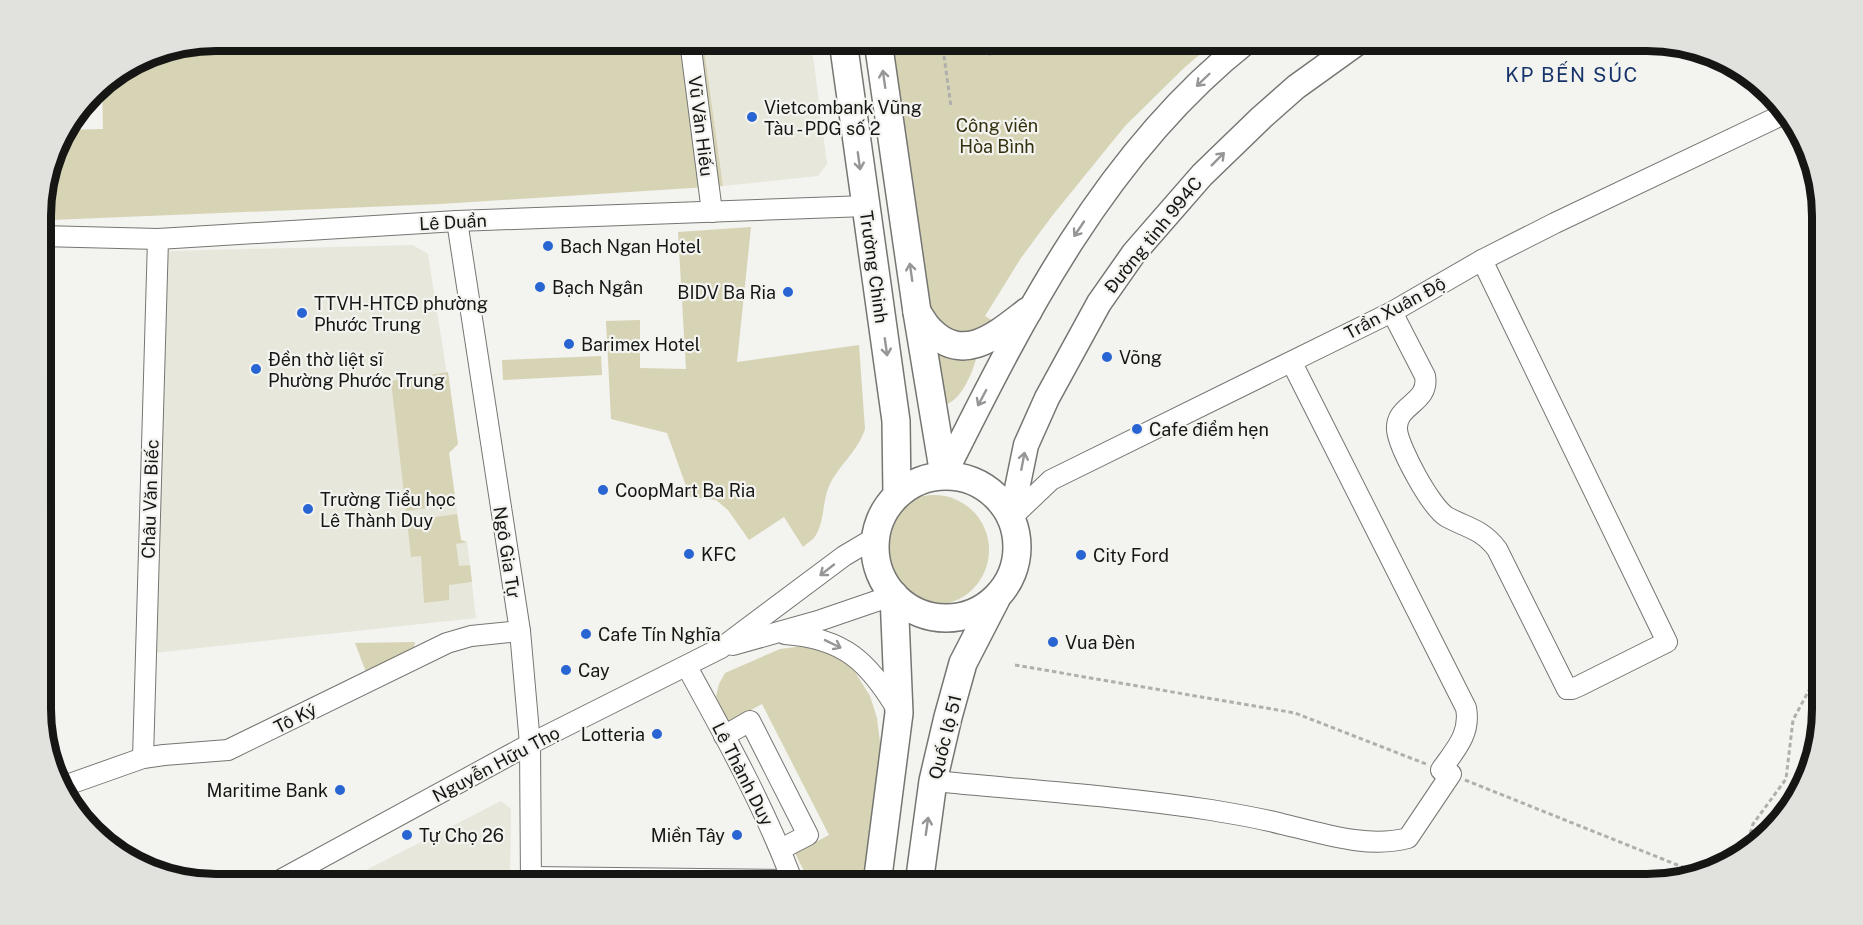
<svg xmlns="http://www.w3.org/2000/svg" width="1863" height="925" viewBox="0 0 1863 925" font-family="'Public Sans',sans-serif">
<rect width="100%" height="100%" fill="#f3f3ef"/>
<!-- built -->
<g fill="#e8e7dc">
<polygon points="703,41 811,41 827,164 818,176 723,186"/>
<polygon points="413,245 428,254 458,444 449,453 461,540 467,542 476,618 153,653 164,402 168,251"/>
<polygon points="501,801 511,809 510,884 339,884"/>
</g>
<!-- green -->
<g fill="#d7d3b5">
<path d="M216 41H703L723 186 440 204 51 220C50 190 46 155 65 130L103 129 102 83 149 54Z"/>
<polygon points="890,41 1216,41 1185,67 1125,126 1052,216 1021,258 985,316 993,321 974,338 928,324"/>
<path d="M751 227 737 362 859 345 865 429C858 451 840 464 830 484 822 500 825 523 814 538 811 541 806 544 803 547L784 517 749 540 728 510 716 500 690 497 667 433 611 419 606 321 640 320V368L686 369 678 232Z"/>
<path d="M929 348 976 359C972 374 960 403 943 405Z"/>
<polygon points="601,356 602,375 503,380 502,360"/>
<polygon points="448,372 458,444 449,453 456,504 406,511 391,381"/>
<circle cx="934" cy="550" r="55"/>
<polygon points="457,514 461,540 467,542 456,544 459,566 470,565 472,582 449,585 449,600 424,603 421,556 411,557 407,521"/>
<polygon points="415,642 414,647 366,672 355,643"/>
<polygon points="804,646 835,654 850,664 870,696 877,718 882,759 862,884 805,884 806,875 795,853 829,835 762,704 727,723 716,696 719,684 725,673 780,649"/>
</g>
<g fill="none" stroke-linecap="round" stroke-linejoin="round">
<!-- minor casing -->
<g stroke="#757572" stroke-width="22">
<g id="minor">
<polyline points="690,41 712,212"/>
<polyline points="457,221 520,631 530,744 531,884"/>
<polyline points="41,236 158,239 457,221 866,206"/>
<path d="M1392 312 1425 376C1430 404 1395 404 1397 430 1399 448 1431 508 1447 517 1467 528 1482 529 1497 549L1567 689H1572L1579 686 1667 642 1482 260"/>
<path d="M1292 363 1466 708C1471 734 1455 750 1441 770"/>
<polyline points="1011,518 1051,480 1392,312 1482,260 1555,223 1788,112"/>
<path d="M785 634C844 638 869 662 898 711"/>
<polyline points="733,645 821,620 894,595"/>
<path d="M687 667C725 736 764 806 792 880V884"/>
<polyline points="724,736 750,721 808,835 781,849"/>
<polyline points="143,758 158,239"/>
<path d="M933 781C1026 790 1119 796 1211 810 1235 814 1259 818 1282 824 1322 833 1367 849 1408 838L1451 774"/>
<polyline points="64,786 143,758 164,755 228,750 447,643 471,636 520,631"/>
<polyline points="531,877 792,880"/>
<polyline points="273,884 530,744 721,648 844,556 876,537"/>
</g>
</g>
<!-- major casing -->
<g stroke="#757572" stroke-width="27">
<g id="major">
<path d="M944 475C1023 317 1105 153 1247 41"/>
<polyline points="1011,518 1026,445 1047,398 1099,303 1134,253 1202,175 1262,117 1296,87 1360,41"/>
</g>
</g>
<!-- highway casing -->
<g stroke="#757572" stroke-width="30">
<g id="highway">
<polyline points="843,41 896,421 897,495"/>
<polyline points="878,41 917,312 944,475"/>
<path d="M917 312C921 318 925 326 931 331 965 365 999 333 1028 311"/>
<circle cx="946" cy="547" r="71"/>
<polyline points="877,884 899,713 894,595"/>
<polyline points="919,884 933,781 948,717 963,663 996,599"/>
</g>
</g>
<!-- path -->
<g stroke="#afafac" stroke-width="3" stroke-dasharray="4.5 3" stroke-linecap="butt">
<polyline points="942,41 951,107"/>
<polyline points="943,43 994,55"/>
<polyline points="1015,665 1295,713 1426,764"/>
<polyline points="1465,780 1695,872"/>
<polyline points="1744,855 1753,824 1786,779 1793,720 1822,666"/>
</g>
<!-- minor -->
<use href="#minor" stroke="#fff" stroke-width="20"/>
<!-- major -->
<use href="#major" stroke="#fff" stroke-width="24"/>
<!-- highway -->
<use href="#highway" stroke="#fff" stroke-width="27"/>
</g>
<!-- one-way arrows -->
<defs><path id="oneway-shaft" d="M-6 0H5M1.5-3L5.5 0L1.5 3" fill="none" stroke-width="1.6" stroke-linecap="round" stroke-linejoin="round" transform="scale(1.5)"/></defs>
<g stroke="#969696">
<use href="#oneway-shaft" transform="translate(884 79) rotate(-98)"/>
<use href="#oneway-shaft" transform="translate(1203 80) rotate(136)"/>
<use href="#oneway-shaft" transform="translate(1218 159) rotate(-45)"/>
<use href="#oneway-shaft" transform="translate(859 161) rotate(82)"/>
<use href="#oneway-shaft" transform="translate(1079 229) rotate(124)"/>
<use href="#oneway-shaft" transform="translate(911 272) rotate(-98)"/>
<use href="#oneway-shaft" transform="translate(886 347) rotate(82)"/>
<use href="#oneway-shaft" transform="translate(982 398) rotate(118)"/>
<use href="#oneway-shaft" transform="translate(1023 461) rotate(-79)"/>
<use href="#oneway-shaft" transform="translate(827 570) rotate(142)"/>
<use href="#oneway-shaft" transform="translate(833 644) rotate(26)"/>
<use href="#oneway-shaft" transform="translate(927 826) rotate(-82)"/>
</g>
<!-- markers -->
<g fill="#2865d2" stroke="#f3f3ef" stroke-width="2">
<circle cx="752" cy="117" r="6"/>
<circle cx="548" cy="246" r="6"/>
<circle cx="540" cy="287" r="6"/>
<circle cx="788" cy="292" r="6"/>
<circle cx="302" cy="313" r="6"/>
<circle cx="569" cy="344" r="6"/>
<circle cx="1107" cy="357" r="6"/>
<circle cx="256" cy="369" r="6"/>
<circle cx="1137" cy="429" r="6"/>
<circle cx="603" cy="490" r="6"/>
<circle cx="308" cy="509" r="6"/>
<circle cx="689" cy="554" r="6"/>
<circle cx="1081" cy="555" r="6"/>
<circle cx="586" cy="634" r="6"/>
<circle cx="1053" cy="642" r="6"/>
<circle cx="566" cy="670" r="6"/>
<circle cx="657" cy="734" r="6"/>
<circle cx="340" cy="790" r="6"/>
<circle cx="407" cy="835" r="6"/>
<circle cx="737" cy="835" r="6"/>
</g>
<g text-anchor="middle" dominant-baseline="central" stroke-width="4.5" stroke-linejoin="round" paint-order="stroke">
<!-- poi labels -->
<g font-size="18" fill="#161615" stroke="#f3f3ef" text-anchor="start">
<text x="764" y="107">Vietcombank Vũng<tspan x="764" dy="21">Tàu - PDG số 2</tspan></text>
<text x="560" y="246">Bach Ngan Hotel</text>
<text x="552" y="287">Bạch Ngân</text>
<text x="776" y="292" text-anchor="end">BIDV Ba Ria</text>
<text x="314" y="303">TTVH-HTCĐ phường<tspan x="314" dy="21">Phước Trung</tspan></text>
<text x="581" y="344">Barimex Hotel</text>
<text x="1119" y="357">Võng</text>
<text x="268" y="359">Đền thờ liệt sĩ<tspan x="268" dy="21">Phường Phước Trung</tspan></text>
<text x="1149" y="429">Cafe điểm hẹn</text>
<text x="615" y="490">CoopMart Ba Ria</text>
<text x="320" y="499">Trường Tiểu học<tspan x="320" dy="21">Lê Thành Duy</tspan></text>
<text x="701" y="554">KFC</text>
<text x="1093" y="555">City Ford</text>
<text x="598" y="634">Cafe Tín Nghĩa</text>
<text x="1065" y="642">Vua Đèn</text>
<text x="578" y="670">Cay</text>
<text x="645" y="734" text-anchor="end">Lotteria</text>
<text x="328" y="790" text-anchor="end">Maritime Bank</text>
<text x="419" y="835">Tự Chọ 26</text>
<text x="725" y="835" text-anchor="end">Miền Tây</text>
</g>
<!-- park labels -->
<g font-size="18" fill="#35300d" stroke="#f3f3ef">
<text x="997" y="125">Công viên<tspan x="997" dy="21">Hòa Bình</tspan></text>
</g>
<!-- street labels -->
<g font-size="18" fill="#161615" stroke="#f3f3ef">
<text transform="translate(701 126) rotate(83)">Vũ Văn Hiếu</text>
<text transform="translate(453 222) rotate(-3)">Lê Duẩn</text>
<text transform="translate(1153 235) rotate(-51)">Đường tỉnh 994C</text>
<text transform="translate(874 267) rotate(82)">Trường Chinh</text>
<text transform="translate(1395 308) rotate(-28)">Trần Xuân Độ</text>
<text transform="translate(150 499) rotate(-88)">Châu Văn Biếc</text>
<text transform="translate(507 552) rotate(81)">Ngô Gia Tự</text>
<text transform="translate(295 718) rotate(-27)">Tô Ký</text>
<text transform="translate(945 737) rotate(-76)">Quốc lộ 51</text>
<text transform="translate(496 764) rotate(-28)">Nguyễn Hữu Thọ</text>
<text transform="translate(743 774) rotate(63)">Lê Thành Duy</text>
</g>
<!-- neighbourhood labels -->
<g font-size="20" letter-spacing="1.5" fill="#17346a" stroke="#f3f3ef">
<text x="1572" y="75">KP BẾN SÚC</text>
</g>
</g>
<!-- crop -->
<path d="M0 0H1863V925H0ZM216 51H1647A165 165 0 0 1 1812 216V709A165 165 0 0 1 1647 874H216A165 165 0 0 1 51 709V216A165 165 0 0 1 216 51Z" fill="#e1e1de" fill-rule="evenodd"/>
<path fill="none" stroke="#161615" stroke-width="8" d="M216 51H1647A165 165 0 0 1 1812 216V709A165 165 0 0 1 1647 874H216A165 165 0 0 1 51 709V216A165 165 0 0 1 216 51Z"/>
</svg>
